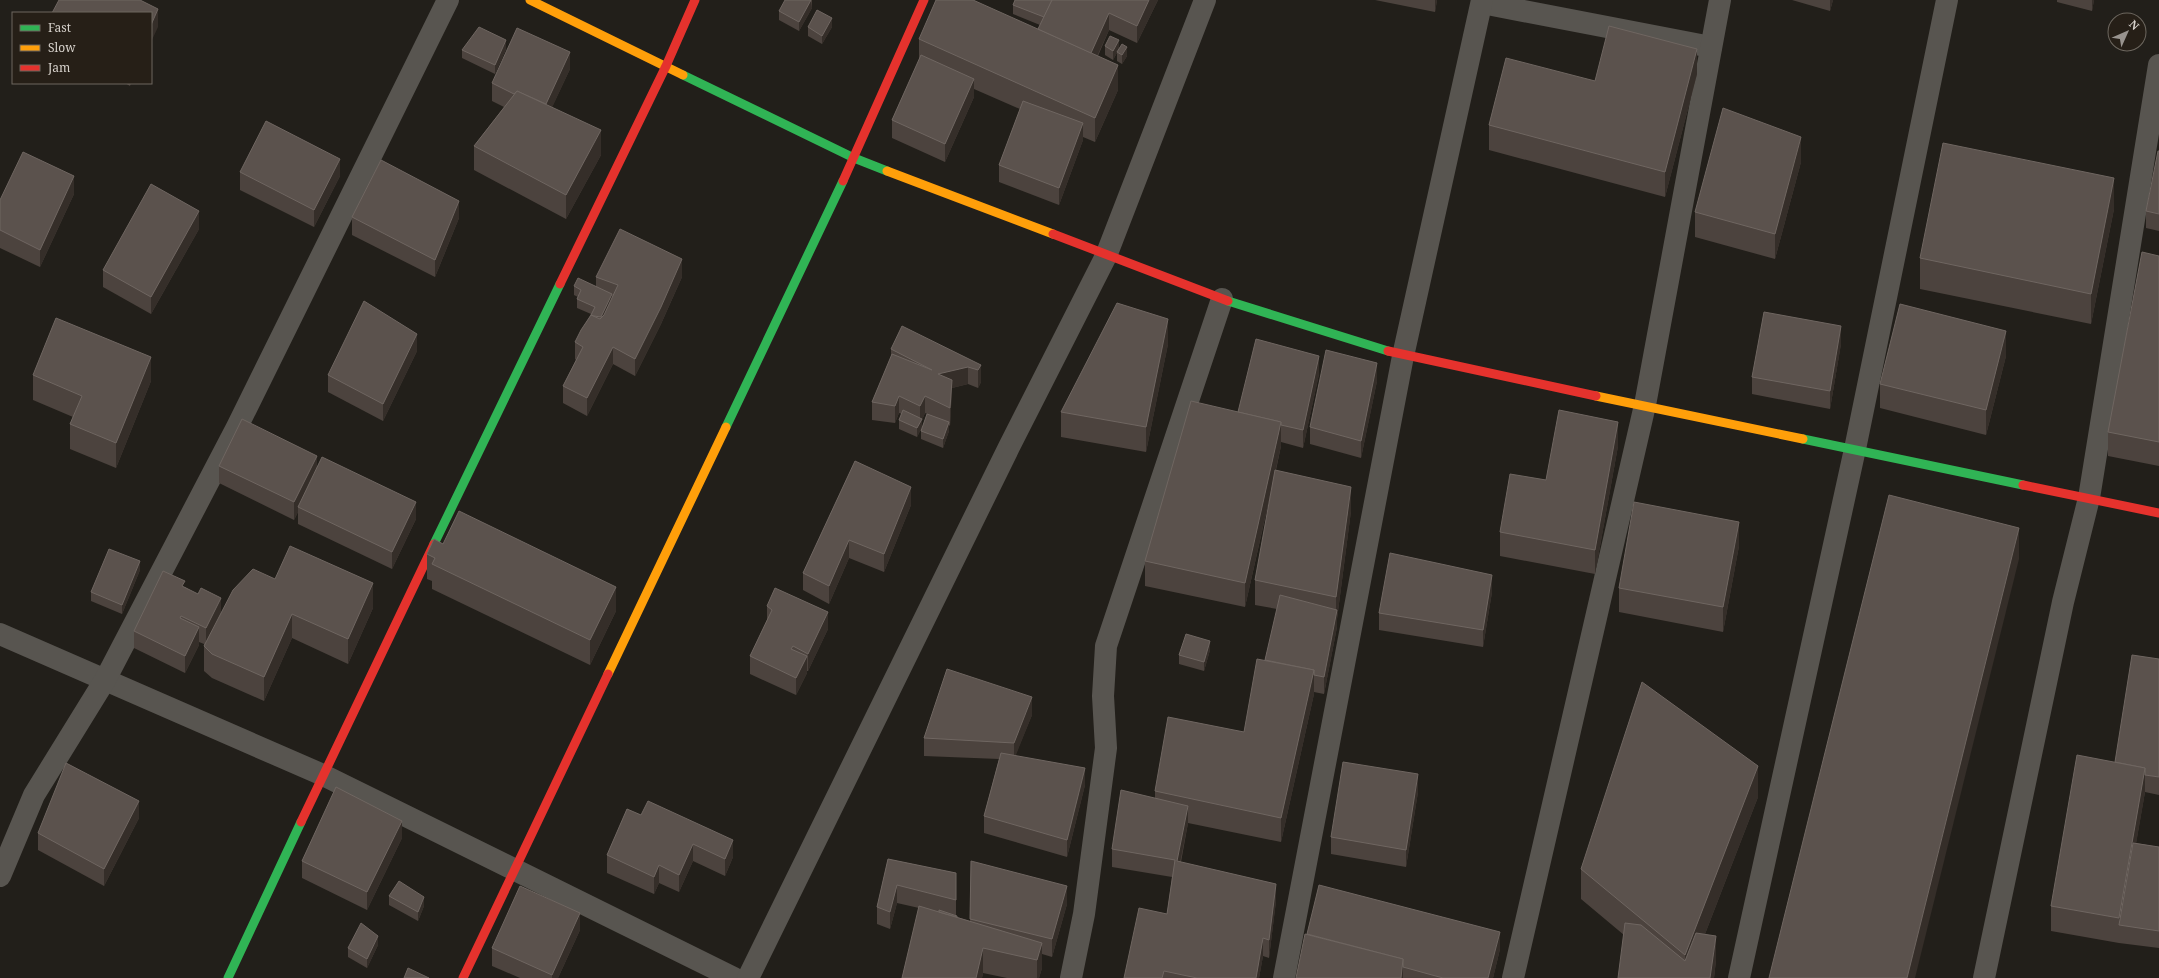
<svg xmlns="http://www.w3.org/2000/svg" width="2159" height="978" viewBox="0 0 2159 978" font-family="'Noto Serif',serif">
<rect width="100%" height="100%" fill="#221f1a"/>
<g fill="none" stroke-linecap="round" stroke-linejoin="round">
<!-- street -->
<g stroke="#585550" stroke-width="22">
<polyline points="1482,3 1711,47"/>
<polyline points="0,634 323,775 734,978"/>
<polyline points="0,876 34,795 105,680 237,427 448,0"/>
<polyline points="748,978 1009,447 1106,256 1205,0"/>
<polyline points="1071,978 1084,914 1106,748 1103,696 1106,646 1222,299"/>
<polyline points="1284,978 1403,356 1482,0"/>
<polyline points="1513,978 1645,405 1720,0"/>
<polyline points="1739,978 1855,449 1947,0"/>
<polyline points="1984,978 2063,602 2089,498 2159,65"/>
</g>
<!-- fast -->
<g stroke="#30b455" stroke-width="9">
<polyline points="683,75 854,158 887,171"/>
<polyline points="1228,301 1388,351"/>
<polyline points="726,427 843,181"/>
<polyline points="1803,439 2023,485"/>
<polyline points="434,544 560,284"/>
<polyline points="228,978 301,822"/>
</g>
<!-- slow -->
<g stroke="#ff9f0a" stroke-width="9">
<polyline points="530,0 683,75"/>
<polyline points="887,171 1053,234"/>
<polyline points="1596,396 1803,439"/>
<polyline points="608,674 726,427"/>
</g>
<!-- jam -->
<g stroke="#e5322d" stroke-width="9">
<polyline points="843,181 924,0"/>
<polyline points="1053,234 1228,301"/>
<polyline points="560,284 666,66 695,0"/>
<polyline points="1388,351 1596,396"/>
<polyline points="2023,485 2159,513"/>
<polyline points="301,822 434,544"/>
<polyline points="463,978 608,674"/>
</g>
</g>
<!-- wall -->
<g fill="#4c433e">
<polygon points="812,0 812,8 799,31 779,20 779,11"/>
<polygon points="1158,0 1137,43 1109,30 1098,56 1118,90 1095,142 1083,137 1083,140 1059,205 999,182 999,165 1020,109 974,89 974,97 945,162 892,138 892,120 919,60 919,39 1038,29 1040,25 1013,14 1013,5"/>
<polygon points="1375,0 1437,0 1435,12"/>
<polygon points="1792,0 1833,0 1830,11"/>
<polygon points="2057,0 2094,0 2092,11 2057,2"/>
<polygon points="808,27 832,27 822,44 808,36"/>
<polygon points="1105,46 1119,49 1113,60 1105,55"/>
<polygon points="506,49 495,74 462,58 462,50"/>
<polygon points="1117,52 1127,56 1122,64 1117,61"/>
<polygon points="570,69 552,107 601,155 566,219 474,170 474,146 504,107 492,101 492,83"/>
<polygon points="1697,74 1665,197 1489,150 1489,125 1595,81"/>
<polygon points="125,83 131,83 130,86"/>
<polygon points="2159,151 2159,231 2146,228 2146,211"/>
<polygon points="1801,162 1775,259 1695,237 1695,212"/>
<polygon points="240,172 340,176 314,227 240,190"/>
<polygon points="74,194 40,267 0,248 0,200"/>
<polygon points="2114,209 2091,324 1920,289 1920,258"/>
<polygon points="352,217 459,218 435,277 352,235"/>
<polygon points="199,229 151,314 103,287 103,270"/>
<polygon points="2159,256 2159,466 2108,456 2108,432"/>
<polygon points="596,277 682,277 661,324 635,376 613,364 587,416 563,403 563,386 576,360 575,359 575,342 591,314 577,308 577,299 578,297 574,295 574,286 596,286"/>
<polygon points="1168,344 1146,452 1061,437 1061,412"/>
<polygon points="1841,344 1830,409 1752,394 1752,377"/>
<polygon points="891,349 981,365 981,382 978,388 968,384 952,388 950,426 949,425 949,431 943,448 921,439 921,431 927,414 925,413 922,420 922,427 917,437 899,429 899,420 902,414 899,413 895,423 872,420 872,402 891,357"/>
<polygon points="417,351 383,421 328,392 328,375"/>
<polygon points="2006,356 1986,435 1880,408 1880,384"/>
<polygon points="1319,374 1303,448 1281,442 1281,446 1276,470 1351,511 1337,619 1337,627 1324,694 1314,692 1314,694 1281,842 1188,823 1181,862 1276,901 1269,958 1263,956 1259,978 1124,978 1167,914 1172,877 1112,867 1112,849 1155,798 1155,791 1244,732 1265,660 1277,609 1255,605 1255,580 1273,483 1245,607 1145,586 1145,561 1238,412"/>
<polygon points="33,375 151,381 116,468 70,449 70,424 73,417 33,400"/>
<polygon points="1377,381 1361,458 1310,444 1310,427"/>
<polygon points="1618,446 1595,574 1500,556 1500,532 1546,480"/>
<polygon points="855,461 911,505 884,572 849,558 829,604 803,590 803,573"/>
<polygon points="219,466 317,468 416,519 392,569 298,524 298,512 294,520 219,483"/>
<polygon points="443,544 616,611 590,665 432,589 432,581 427,579 427,554"/>
<polygon points="1739,546 1723,632 1619,612 1619,588"/>
<polygon points="140,570 122,614 91,601 91,592"/>
<polygon points="275,579 373,608 348,664 292,638 264,701 212,678 204,671 204,644 199,642 199,645 185,673 134,648 134,631 185,587 221,613"/>
<polygon points="1492,592 1483,647 1379,630 1379,613"/>
<polygon points="767,606 828,629 808,671 807,671 807,673 796,695 750,674 750,656 767,620"/>
<polygon points="1210,650 1204,671 1179,664 1179,655"/>
<polygon points="2159,659 2159,795 2145,792 2136,843 2159,847 2159,948 2119,943 2051,931 2051,906 2115,762"/>
<polygon points="1032,715 1015,756 1085,785 1067,857 984,833 984,816 999,759 924,756 924,738"/>
<polygon points="1418,792 1406,867 1331,854 1331,837"/>
<polygon points="1758,797 1705,934 1716,960 1714,978 1624,935 1581,899 1581,869"/>
<polygon points="627,809 733,857 725,876 693,861 679,892 659,883 654,894 607,873 607,855"/>
<polygon points="139,818 104,886 38,850 38,833"/>
<polygon points="402,838 367,910 302,878 302,861"/>
<polygon points="888,859 956,873 956,916 957,917 970,921 971,861 1067,904 1052,957 1042,954 1042,968 1039,978 1007,978 983,973 982,978 902,978 919,908 897,903 890,929 877,924 877,907"/>
<polygon points="389,896 424,906 418,921 389,905"/>
<polygon points="580,930 558,978 520,978 492,966 492,948"/>
<polygon points="378,945 367,968 348,957 348,948"/>
<polygon points="1500,949 1493,978 1296,978"/>
</g>
<!-- shaded-wall -->
<g fill="#352e29">
<polygon points="811,0 812,8 799,31 799,22"/>
<polygon points="1149,0 1158,0 1137,43 1137,26"/>
<polygon points="1435,0 1437,0 1435,12"/>
<polygon points="1830,0 1833,0 1830,11"/>
<polygon points="2092,0 2094,0 2092,11"/>
<polygon points="158,9 158,27 151,42 151,25"/>
<polygon points="1109,13 1109,30 1088,76 1088,58"/>
<polygon points="832,18 832,27 822,44 822,36"/>
<polygon points="506,40 506,49 495,74 495,65"/>
<polygon points="1119,40 1119,49 1113,60 1113,51"/>
<polygon points="1127,47 1127,56 1122,64 1122,55"/>
<polygon points="1697,49 1697,74 1665,197 1665,172"/>
<polygon points="570,52 570,69 544,125 544,108"/>
<polygon points="1118,65 1118,90 1095,142 1095,118"/>
<polygon points="974,79 974,97 945,162 945,144"/>
<polygon points="1083,123 1083,140 1059,205 1059,188"/>
<polygon points="601,130 601,155 566,219 566,195"/>
<polygon points="1801,137 1801,162 1775,259 1775,234"/>
<polygon points="340,159 340,176 314,227 314,210"/>
<polygon points="74,176 74,194 40,267 40,250"/>
<polygon points="2114,178 2114,209 2091,324 2091,294"/>
<polygon points="459,201 459,218 435,277 435,260"/>
<polygon points="199,211 199,229 151,314 151,297"/>
<polygon points="682,259 682,277 661,324 635,376 635,359"/>
<polygon points="612,294 612,303 601,326 601,317"/>
<polygon points="1168,319 1168,344 1146,452 1146,427"/>
<polygon points="1841,326 1841,344 1830,409 1830,391"/>
<polygon points="2006,331 2006,356 1986,435 1986,410"/>
<polygon points="417,334 417,351 383,421 383,404"/>
<polygon points="613,347 613,364 587,416 587,398"/>
<polygon points="1319,356 1319,374 1303,448 1303,430"/>
<polygon points="151,357 151,381 116,468 116,443"/>
<polygon points="1377,363 1377,381 1361,458 1361,441"/>
<polygon points="981,365 981,382 978,388 978,370"/>
<polygon points="968,367 968,384 952,388 950,426 950,408 938,374"/>
<polygon points="899,396 899,413 895,423 895,406"/>
<polygon points="925,396 925,413 922,420 922,427 917,437 917,428 920,422 920,406"/>
<polygon points="949,422 949,431 943,448 943,439"/>
<polygon points="1281,422 1281,446 1245,607 1245,583"/>
<polygon points="1618,422 1618,446 1595,574 1595,550"/>
<polygon points="317,456 317,473 298,507 298,512 294,520 294,502"/>
<polygon points="911,487 911,505 884,572 884,554"/>
<polygon points="1351,487 1351,511 1337,619 1337,627 1324,694 1324,677 1336,611 1336,597"/>
<polygon points="416,502 416,519 392,569 392,552"/>
<polygon points="1739,522 1739,546 1723,632 1723,607"/>
<polygon points="2019,528 2019,559 1915,978 1907,978"/>
<polygon points="849,540 849,558 829,604 829,586"/>
<polygon points="140,561 140,570 122,614 122,605"/>
<polygon points="1492,575 1492,592 1483,647 1483,630"/>
<polygon points="373,583 373,608 348,664 348,639"/>
<polygon points="616,587 616,611 590,665 590,640"/>
<polygon points="221,598 221,616 206,645 206,628"/>
<polygon points="828,612 828,629 808,671 808,654"/>
<polygon points="292,614 292,638 264,701 264,677"/>
<polygon points="199,627 199,645 185,673 185,656"/>
<polygon points="1210,641 1210,650 1204,671 1204,662"/>
<polygon points="807,656 807,673 796,695 796,678"/>
<polygon points="1314,670 1314,694 1281,842 1281,818"/>
<polygon points="1032,697 1032,715 1014,760 1014,743"/>
<polygon points="1758,766 1758,797 1688,978 1685,978 1685,955"/>
<polygon points="1085,768 1085,785 1067,857 1067,840"/>
<polygon points="2145,768 2145,792 2122,926 2119,925 2119,918"/>
<polygon points="1418,774 1418,792 1406,867 1406,850"/>
<polygon points="139,801 139,818 104,886 104,869"/>
<polygon points="1188,806 1188,823 1177,878 1177,861"/>
<polygon points="402,821 402,838 367,910 367,892"/>
<polygon points="733,840 733,857 725,876 725,859"/>
<polygon points="693,844 693,861 679,892 679,875"/>
<polygon points="659,865 659,883 654,894 654,877"/>
<polygon points="1276,884 1276,901 1269,958 1269,940"/>
<polygon points="897,885 897,903 890,929 890,912"/>
<polygon points="1067,886 1067,904 1052,957 1052,939"/>
<polygon points="424,897 424,906 418,921 418,912"/>
<polygon points="580,913 580,930 558,978 552,978 552,975"/>
<polygon points="1500,932 1500,949 1493,978 1488,978"/>
<polygon points="378,936 378,945 367,968 367,959"/>
<polygon points="1716,936 1716,960 1714,978 1710,978"/>
<polygon points="1263,938 1263,956 1259,978 1256,978"/>
<polygon points="1042,943 1042,968 1039,978 1037,978 1037,960"/>
<polygon points="983,948 983,973 982,978 976,978"/>
<polygon points="1403,959 1403,978 1401,978"/>
</g>
<!-- building -->
<g fill="#5b524d" stroke="#6f6661">
<polygon points="59,0 140,0 158,9 151,25 151,13 52,13"/>
<polygon points="785,0 811,0 799,22 779,11"/>
<polygon points="936,0 973,0 1118,65 1095,118 919,39"/>
<polygon points="1015,0 1052,0 1044,17 1013,5"/>
<polygon points="1052,0 1149,0 1137,26 1109,13 1091,53 1038,29"/>
<polygon points="817,10 832,18 822,36 808,27"/>
<polygon points="1609,26 1697,49 1665,172 1489,125 1506,58 1595,81"/>
<polygon points="479,27 506,40 495,65 462,50"/>
<polygon points="517,28 570,52 546,104 517,91 514,94 492,83"/>
<polygon points="1110,36 1119,40 1113,51 1105,46"/>
<polygon points="1122,44 1127,47 1122,55 1117,52"/>
<polygon points="921,55 974,79 945,144 892,120"/>
<polygon points="517,91 601,130 566,195 474,146"/>
<polygon points="1023,101 1083,123 1059,188 999,165"/>
<polygon points="1723,108 1801,137 1775,234 1695,212"/>
<polygon points="266,121 340,159 314,210 240,172"/>
<polygon points="1943,143 2114,178 2091,294 1920,258"/>
<polygon points="2158,151 2159,151 2159,214 2146,211"/>
<polygon points="23,152 74,176 40,250 0,230 0,200"/>
<polygon points="381,160 459,201 435,260 352,217"/>
<polygon points="151,184 199,211 151,297 103,270"/>
<polygon points="620,229 682,259 661,307 635,359 613,347 587,398 563,386 583,347 575,342 581,330 591,315 600,319 604,315 618,285 596,277"/>
<polygon points="2142,252 2159,256 2159,442 2108,432"/>
<polygon points="578,278 612,294 601,317 594,316 591,315 595,307 577,299 581,290 574,286"/>
<polygon points="364,301 417,334 383,404 328,375"/>
<polygon points="1117,303 1168,319 1146,427 1061,412"/>
<polygon points="1900,304 2006,331 1986,410 1880,384"/>
<polygon points="1764,312 1841,326 1830,391 1752,377"/>
<polygon points="56,318 151,357 116,443 70,424 82,396 33,375"/>
<polygon points="902,326 981,365 978,370 968,367 938,374 952,380 950,408 925,396 920,406 899,396 895,406 872,402 892,354 932,370 891,349"/>
<polygon points="1256,339 1319,356 1303,430 1281,425 1281,422 1238,412"/>
<polygon points="1326,350 1377,363 1361,441 1310,427"/>
<polygon points="1191,401 1281,422 1245,583 1145,561"/>
<polygon points="903,410 922,419 917,428 899,420"/>
<polygon points="1559,410 1618,422 1595,550 1500,532 1510,474 1546,480"/>
<polygon points="927,414 949,422 943,439 921,431"/>
<polygon points="242,419 317,456 294,502 219,466"/>
<polygon points="322,457 416,502 392,552 298,507"/>
<polygon points="855,461 911,487 884,554 849,540 829,586 803,573"/>
<polygon points="1275,470 1351,487 1336,597 1255,580"/>
<polygon points="1889,495 2019,528 1907,978 1769,978"/>
<polygon points="1634,502 1739,522 1723,607 1619,588"/>
<polygon points="459,511 616,587 590,640 432,564 435,558 427,554 434,539 443,544"/>
<polygon points="290,546 373,583 348,639 292,614 264,677 212,654 204,646 233,590 253,569 275,579"/>
<polygon points="109,549 140,561 122,605 91,592"/>
<polygon points="1390,553 1492,575 1483,630 1379,613"/>
<polygon points="163,571 185,581 182,586 198,594 201,588 221,598 206,628 181,616 180,618 199,627 185,656 134,631"/>
<polygon points="775,588 828,612 808,654 793,646 791,649 807,656 796,678 750,656 772,610 767,606"/>
<polygon points="1280,595 1337,610 1324,677 1314,675 1314,670 1265,660"/>
<polygon points="1186,634 1210,641 1204,662 1179,655"/>
<polygon points="2132,655 2159,659 2159,777 2145,775 2145,768 2115,762"/>
<polygon points="1257,659 1314,670 1281,818 1155,791 1168,717 1244,732"/>
<polygon points="947,669 1032,697 1014,743 924,738"/>
<polygon points="1642,682 1758,766 1685,955 1581,869"/>
<polygon points="1001,753 1085,768 1067,840 984,816"/>
<polygon points="2077,755 2145,768 2119,918 2051,906"/>
<polygon points="1343,762 1418,774 1406,850 1331,837"/>
<polygon points="66,763 139,801 104,869 38,833"/>
<polygon points="336,787 402,821 367,892 302,861"/>
<polygon points="1121,790 1188,806 1177,861 1276,884 1269,940 1263,938 1256,978 1197,978 1164,971 1162,978 1124,978 1139,908 1167,914 1175,860 1112,849"/>
<polygon points="648,801 733,840 725,859 693,844 679,875 659,865 654,877 607,855 627,809 641,815"/>
<polygon points="2133,843 2159,847 2159,931 2119,925"/>
<polygon points="888,859 956,873 956,900 897,885 890,912 877,907"/>
<polygon points="971,861 1067,886 1052,939 970,919"/>
<polygon points="399,881 424,897 418,912 389,896"/>
<polygon points="1319,885 1500,932 1488,978 1443,978 1403,967 1403,959 1307,934"/>
<polygon points="520,886 580,913 552,975 492,948"/>
<polygon points="919,906 1042,943 1037,960 983,948 976,978 902,978"/>
<polygon points="939,910 957,916 957,917 939,912"/>
<polygon points="361,923 378,936 367,959 348,948"/>
<polygon points="1625,923 1641,925 1685,961 1696,933 1716,936 1710,978 1618,978"/>
<polygon points="1305,934 1403,959 1401,978 1296,978"/>
<polygon points="408,968 429,978 404,978"/>
</g>
<!-- legend -->
<rect x="12" y="12" width="140" height="72" fill="#261f17" stroke="#6d675f"/>
<rect x="20" y="25" width="20" height="6" fill="#30b455" stroke="#6d675f"/>
<text x="48" y="32" font-size="12" fill="#d7d2cc">Fast</text>
<rect x="20" y="45" width="20" height="6" fill="#ff9f0a" stroke="#6d675f"/>
<text x="48" y="52" font-size="12" fill="#d7d2cc">Slow</text>
<rect x="20" y="65" width="20" height="6" fill="#e5322d" stroke="#6d675f"/>
<text x="48" y="72" font-size="12" fill="#d7d2cc">Jam</text>
<!-- north arrow -->
<g transform="translate(2127 32) rotate(45)"><circle r="19" fill="#261f17" stroke="#6d675f"/>
<path d="M0-3L7 15L0 10L-7 15Z" fill="#98938e"/>
<text y="-6" font-size="11" font-weight="bold" text-anchor="middle" fill="#d7d2cc">N</text>
</g>
</svg>
